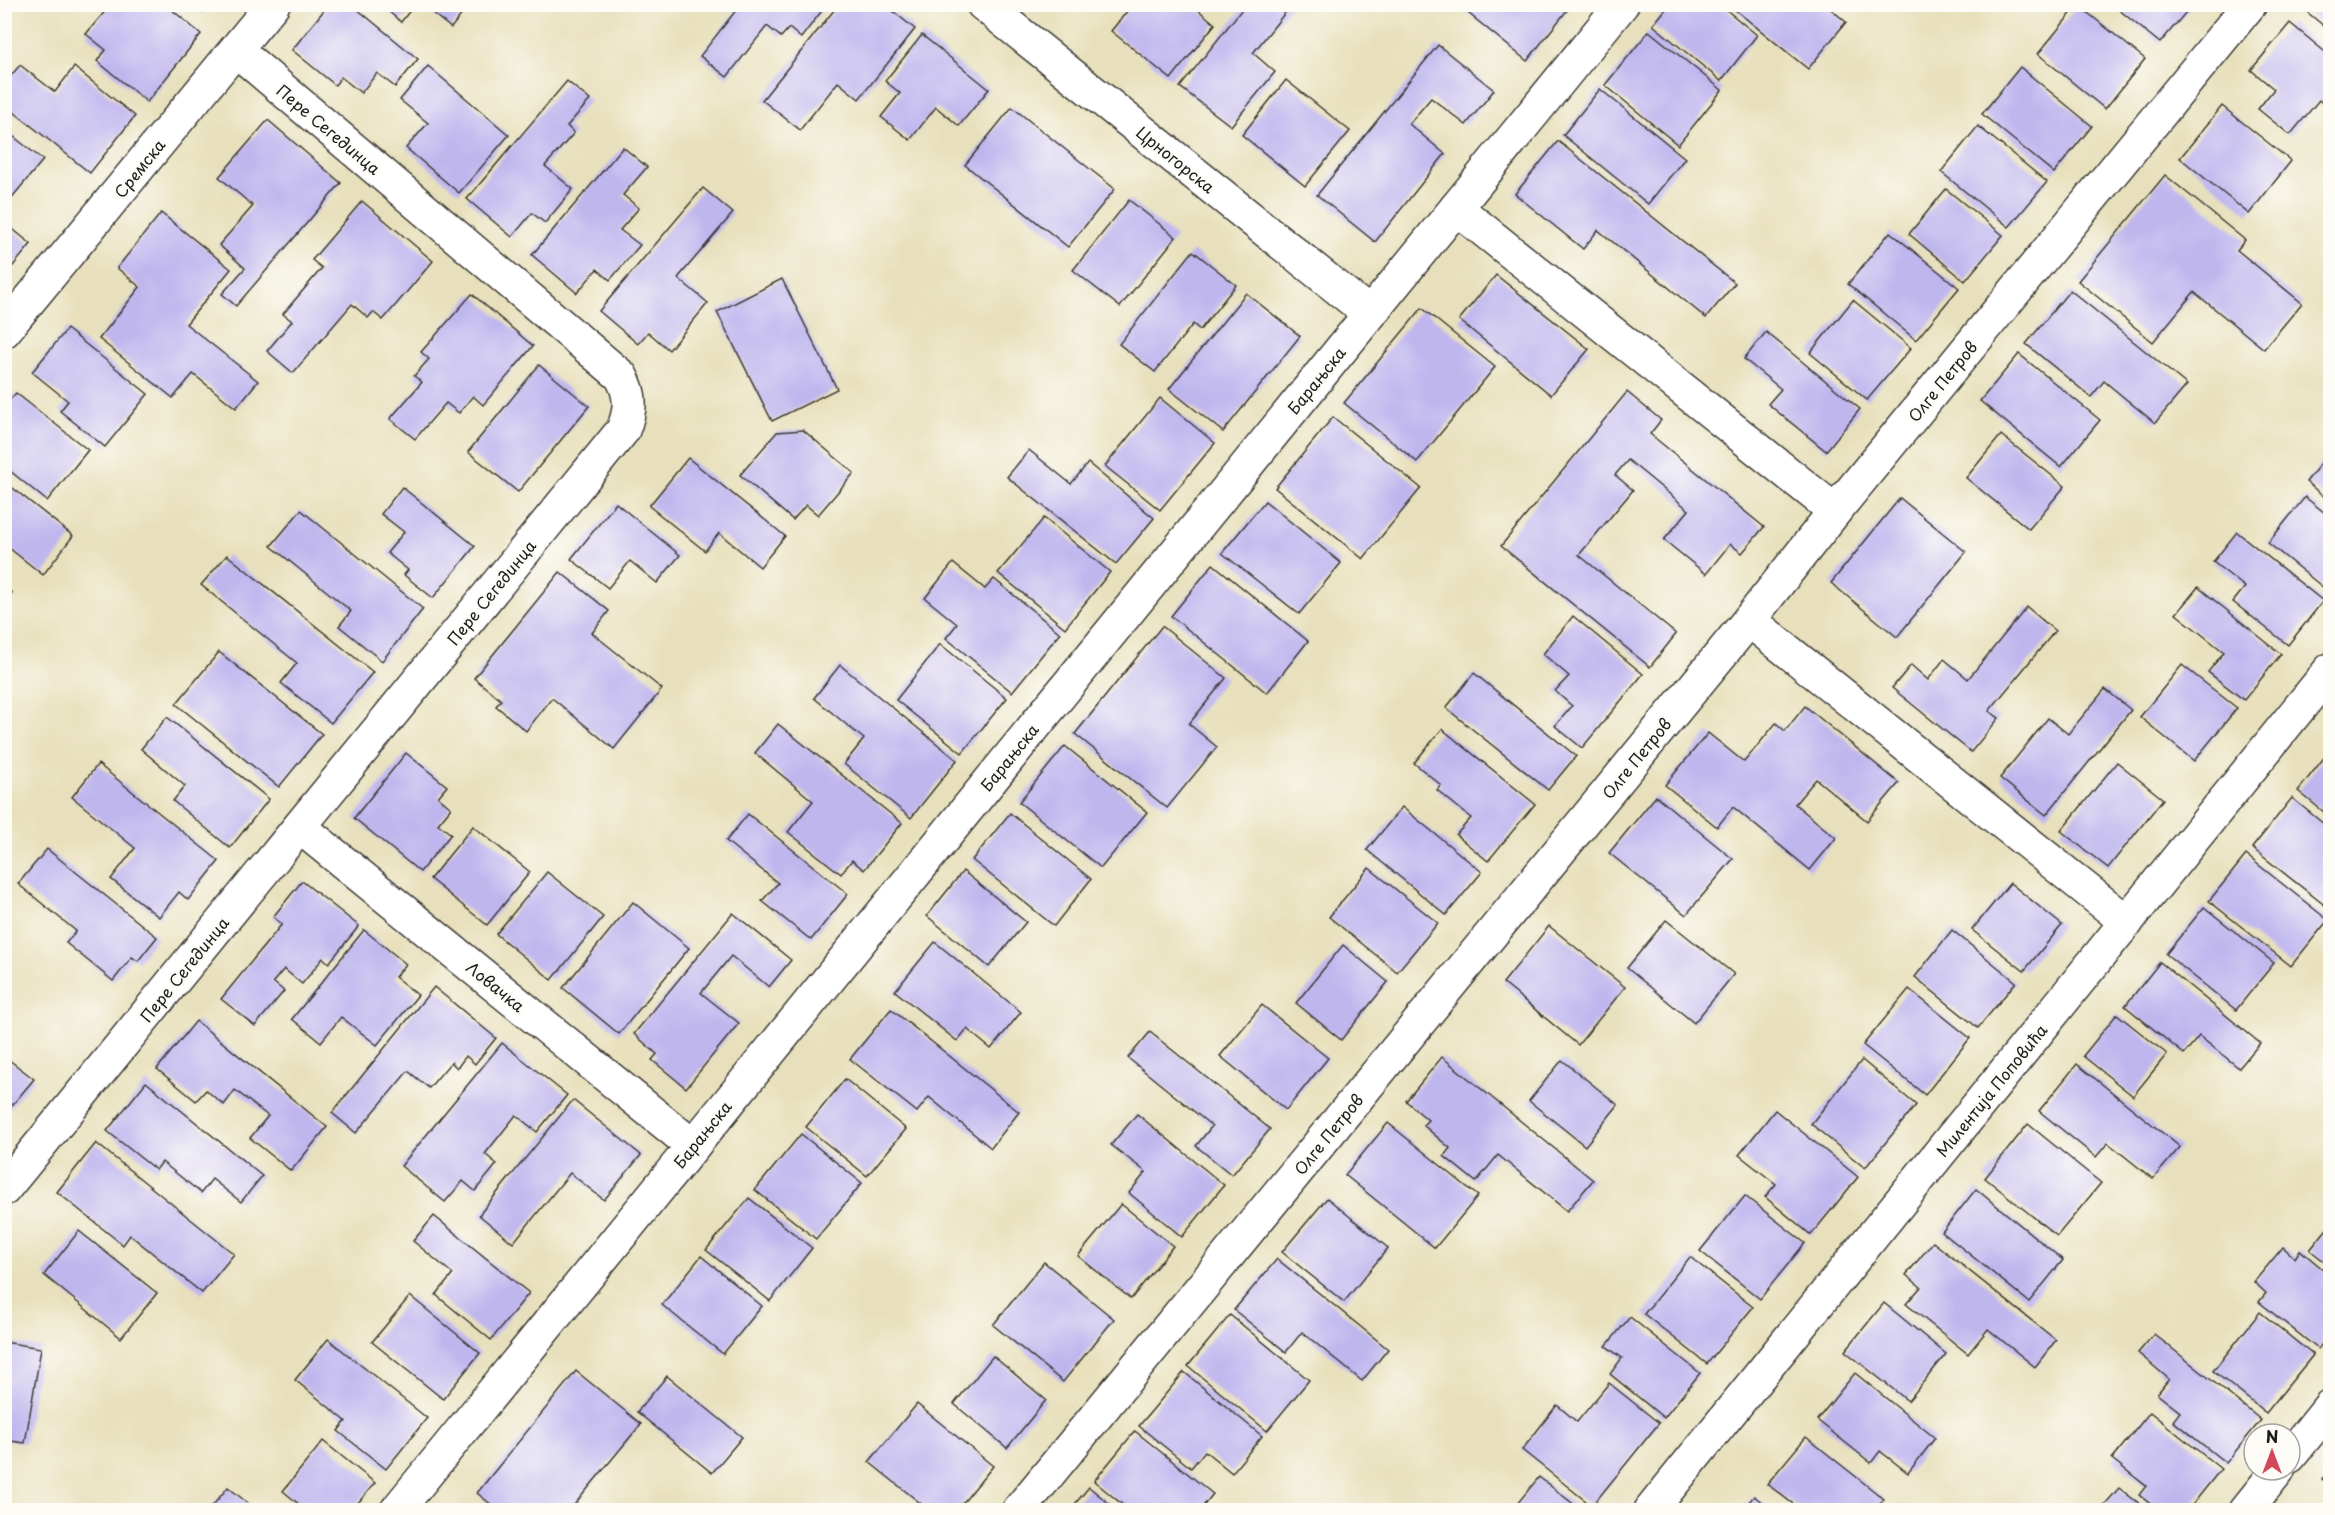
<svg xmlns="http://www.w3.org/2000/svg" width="2335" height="1515" viewBox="0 0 2335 1515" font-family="'Playpen Sans',sans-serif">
<rect width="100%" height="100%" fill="#fdfcf7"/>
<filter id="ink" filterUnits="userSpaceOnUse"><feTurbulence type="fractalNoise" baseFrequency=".0167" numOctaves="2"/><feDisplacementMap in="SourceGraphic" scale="12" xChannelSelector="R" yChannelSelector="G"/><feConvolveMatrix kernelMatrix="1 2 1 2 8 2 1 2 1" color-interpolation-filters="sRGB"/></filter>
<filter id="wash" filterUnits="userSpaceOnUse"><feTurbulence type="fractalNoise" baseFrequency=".008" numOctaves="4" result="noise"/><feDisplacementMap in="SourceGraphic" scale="24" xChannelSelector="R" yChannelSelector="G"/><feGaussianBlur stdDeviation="1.35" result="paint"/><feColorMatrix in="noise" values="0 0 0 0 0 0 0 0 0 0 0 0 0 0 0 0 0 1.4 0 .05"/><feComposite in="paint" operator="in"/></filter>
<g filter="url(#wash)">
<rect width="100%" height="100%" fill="#e8e0bc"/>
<g id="blocks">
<!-- building -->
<g fill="#bfb6ee">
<polygon points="102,4 165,4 201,34 147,102 97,61 106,50 86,34 107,9"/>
<polygon points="192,4 208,4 202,12"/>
<polygon points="329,4 351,4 418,59 395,87 377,73 361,93 341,77 335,85 292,50"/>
<polygon points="380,4 415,4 401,22"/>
<polygon points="421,4 470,4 451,28"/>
<polygon points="741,4 827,4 801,38 789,28 781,37 767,26 727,77 700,56"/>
<polygon points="839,4 884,4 915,29 859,99 838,82 800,130 762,100"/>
<polygon points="1133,4 1191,4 1215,24 1171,79 1111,31"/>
<polygon points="1246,4 1292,4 1253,53 1275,72 1231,126 1180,87"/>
<polygon points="1457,4 1572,4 1527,61"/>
<polygon points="1670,4 1719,4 1757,35 1721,81 1653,25"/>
<polygon points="1728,4 1825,4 1846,22 1808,69"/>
<polygon points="2305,4 2330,4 2330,31 2302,8"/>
<polygon points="2078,5 2145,59 2105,109 2038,54"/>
<polygon points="2113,5 2192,5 2160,43"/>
<polygon points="2290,23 2330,56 2330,110 2319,100 2290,135 2258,109 2274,89 2251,70"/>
<polygon points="1649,31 1722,90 1678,145 1605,85"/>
<polygon points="922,35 989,89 959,126 936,107 910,140 881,117 900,93 885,81"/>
<polygon points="1438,45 1494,90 1466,125 1431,98 1409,124 1445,154 1375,242 1317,195"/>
<polygon points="20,65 55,92 74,67 135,116 90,173 4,104 4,84"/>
<polygon points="428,66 509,135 459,193 406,148 428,123 400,100"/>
<polygon points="2020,67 2092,126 2054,173 1982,114"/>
<polygon points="1286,80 1350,131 1305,186 1242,135"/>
<polygon points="567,81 590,100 567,126 574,133 545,166 573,189 545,223 532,213 512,237 467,199"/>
<polygon points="1600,89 1685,158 1648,204 1563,135"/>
<polygon points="2222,106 2291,161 2249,214 2180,158"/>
<polygon points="1012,107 1115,189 1068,247 965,165"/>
<polygon points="268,120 341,183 236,306 222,294 245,268 219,245 253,206 219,177"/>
<polygon points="1978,126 2047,182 2009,227 1941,172"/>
<polygon points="4,129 43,160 4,207"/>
<polygon points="1558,141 1735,283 1706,318 1598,230 1583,249 1515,194"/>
<polygon points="623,147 647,167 623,195 639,208 620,230 640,245 610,280 597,269 577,293 532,255"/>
<polygon points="2165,175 2245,240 2237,250 2302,303 2264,349 2194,292 2153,342 2078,281"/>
<polygon points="703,188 733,213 678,278 708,303 669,350 648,332 638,344 599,311"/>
<polygon points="1946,189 2003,235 1965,281 1909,234"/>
<polygon points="1129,200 1176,237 1120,307 1073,270"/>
<polygon points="362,201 433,261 383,320 373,312 368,318 352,304 293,373 267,351 292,321 283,314 322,268 312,260"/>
<polygon points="161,213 231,269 186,324 258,381 236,408 193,374 173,398 99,339 140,287 117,268"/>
<polygon points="4,222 31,244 4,277"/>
<polygon points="1890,232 1959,288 1916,340 1848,284"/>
<polygon points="1193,251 1236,285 1200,330 1193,324 1155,372 1119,344"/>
<polygon points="1496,275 1589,349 1551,395 1459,320"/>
<polygon points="782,279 837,389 772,421 717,312"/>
<polygon points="2070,290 2187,385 2155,423 2104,381 2091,397 2026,344"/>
<polygon points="1246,293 1300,336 1223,432 1169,389"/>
<polygon points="472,294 533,346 483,405 473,396 459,413 446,403 415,439 390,419 422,382 414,376 429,359 421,352"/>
<polygon points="1853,300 1911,348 1867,400 1810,353"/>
<polygon points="1422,308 1495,367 1417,462 1344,403"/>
<polygon points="67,329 148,394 105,447 60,411 68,401 32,372"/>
<polygon points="1766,332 1860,409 1826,451 1768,404 1781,389 1744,359"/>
<polygon points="2019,354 2100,420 2061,467 1980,401"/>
<polygon points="539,365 589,406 518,492 468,452"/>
<polygon points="1627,392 1661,420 1650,434 1764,527 1742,553 1730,544 1706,574 1664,540 1689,510 1628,460 1615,475 1633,490 1579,555 1676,634 1650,667 1501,546"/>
<polygon points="16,393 88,450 47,501 4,466 4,406"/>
<polygon points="1160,398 1215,443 1160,510 1105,466"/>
<polygon points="1333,417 1421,488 1363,559 1275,488"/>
<polygon points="803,430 854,473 818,515 806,505 793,520 740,475 777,432"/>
<polygon points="2001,435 2065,486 2029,529 1966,478"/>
<polygon points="1029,450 1071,484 1088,463 1154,518 1116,564 1007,477"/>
<polygon points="2330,452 2330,501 2306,482"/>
<polygon points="688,458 785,536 760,567 719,533 705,551 649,506"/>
<polygon points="4,481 73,536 43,575 4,544"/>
<polygon points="402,487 475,546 433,598 404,575 408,570 387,553 404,532 381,514"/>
<polygon points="2305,497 2330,517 2330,593 2268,543"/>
<polygon points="1900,498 1966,552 1897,637 1831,583"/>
<polygon points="1265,501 1341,563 1299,614 1222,553"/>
<polygon points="616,503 680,555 657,583 630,561 608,588 571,559"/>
<polygon points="301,510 423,609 382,661 339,626 351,611 271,546"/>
<polygon points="1044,518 1110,572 1065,628 998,573"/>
<polygon points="2237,532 2323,601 2288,645 2233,602 2245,587 2213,562"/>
<polygon points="227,555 373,672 331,723 281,683 297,663 201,585"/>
<polygon points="953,563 985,589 994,579 1060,633 1012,692 946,638 957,624 925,598"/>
<polygon points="1213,564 1308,641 1267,693 1171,616"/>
<polygon points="560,572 609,611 592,633 662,689 614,749 552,698 526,731 496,706 501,700 474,678"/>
<polygon points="4,587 12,593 4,603"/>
<polygon points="2198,587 2281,654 2244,700 2208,672 2224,652 2176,614"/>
<polygon points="2027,607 2055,631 1989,711 1999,718 1971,752 1892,688 1911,665 1928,680 1944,659 1968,679"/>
<polygon points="1573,616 1643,674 1582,748 1555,726 1572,706 1555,691 1569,676 1543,654"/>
<polygon points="1162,626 1226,678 1189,724 1217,747 1167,808 1075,734"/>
<polygon points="940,644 1007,698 962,753 896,700"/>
<polygon points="219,652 322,734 279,787 176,704"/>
<polygon points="840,665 957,760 911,818 844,764 864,739 814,698"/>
<polygon points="2182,665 2237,708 2194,761 2140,717"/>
<polygon points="1474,673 1576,756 1548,790 1446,708"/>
<polygon points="2105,689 2131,710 2046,815 2000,778 2048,718 2068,734"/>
<polygon points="1805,706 1899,783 1867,821 1816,779 1795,804 1836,838 1810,870 1733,807 1717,827 1665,785 1708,733 1744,762 1776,723 1785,731"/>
<polygon points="167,717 269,799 230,848 173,801 185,786 141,749"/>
<polygon points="778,724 902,823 864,870 852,860 841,874 788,832 813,801 755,753"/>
<polygon points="1442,729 1535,804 1488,861 1456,835 1471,818 1437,790 1441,785 1414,763"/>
<polygon points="1065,746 1147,812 1101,868 1019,802"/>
<polygon points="2330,750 2330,817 2298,791"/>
<polygon points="406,753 447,786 438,797 451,808 438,824 451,834 420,872 354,818"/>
<polygon points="2117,762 2163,799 2108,868 2061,831"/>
<polygon points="98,764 219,861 188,900 179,892 159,917 111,879 135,848 72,797"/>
<polygon points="1656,796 1733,859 1686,915 1609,853"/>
<polygon points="2292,798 2330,829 2330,903 2327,907 2252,848"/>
<polygon points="1402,807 1482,872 1446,915 1367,850"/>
<polygon points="1010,813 1091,879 1054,926 972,860"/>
<polygon points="748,814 848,894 811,940 762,901 778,883 726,841"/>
<polygon points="473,826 530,872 487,925 430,879"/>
<polygon points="47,849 157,937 138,961 132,957 113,981 66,943 76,931 18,884"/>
<polygon points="2246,855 2328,920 2291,966 2209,901"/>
<polygon points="1369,868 1438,923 1397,972 1329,917"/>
<polygon points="963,871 1026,922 989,967 927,916"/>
<polygon points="547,872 603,917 552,980 496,934"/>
<polygon points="302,881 359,926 329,963 323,958 302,984 284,969 273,982 284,991 255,1026 221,999 282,924 273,917"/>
<polygon points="2010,883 2062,925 2024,971 1972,930"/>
<polygon points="633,902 689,948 619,1034 563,988"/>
<polygon points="2204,907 2274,963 2236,1010 2166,954"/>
<polygon points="733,913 791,960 769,987 731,956 701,993 739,1023 686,1088 652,1060 657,1054 634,1034"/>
<polygon points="1666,920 1734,974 1694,1023 1627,968"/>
<polygon points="1549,926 1625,987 1578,1045 1503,983"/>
<polygon points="364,930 406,964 395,977 418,995 377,1045 341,1017 321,1042 292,1019"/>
<polygon points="1952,930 2016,982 1978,1028 1915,977"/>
<polygon points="935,942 1021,1012 991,1049 967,1029 957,1041 895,991"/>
<polygon points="1343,945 1388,982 1341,1040 1296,1003"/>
<polygon points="2160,962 2260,1043 2239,1068 2199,1036 2184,1054 2125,1006"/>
<polygon points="434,987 496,1038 475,1064 466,1056 457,1068 451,1062 429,1088 408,1071 356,1133 332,1113"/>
<polygon points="1909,989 1970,1038 1925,1095 1863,1045"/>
<polygon points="1262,1005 1328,1058 1286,1110 1220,1056"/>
<polygon points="891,1009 1019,1112 991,1148 929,1097 917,1112 850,1059"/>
<polygon points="2117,1014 2167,1054 2133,1096 2083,1056"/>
<polygon points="196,1021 327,1127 291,1171 250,1138 268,1116 235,1090 224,1105 206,1090 196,1101 157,1069"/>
<polygon points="1150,1032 1270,1129 1232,1175 1196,1146 1212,1126 1128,1058"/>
<polygon points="502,1043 567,1095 537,1132 516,1115 485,1154 497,1164 475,1191 463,1181 445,1202 401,1166"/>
<polygon points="4,1056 34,1079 4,1115"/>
<polygon points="1442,1057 1593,1180 1567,1211 1498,1155 1476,1182 1444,1156 1450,1148 1423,1125 1428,1120 1406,1101"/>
<polygon points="1562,1060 1618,1105 1585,1146 1529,1101"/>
<polygon points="1862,1060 1916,1105 1865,1168 1811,1124"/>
<polygon points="2077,1064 2180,1147 2153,1179 2108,1143 2096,1157 2039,1111"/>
<polygon points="845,1079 906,1129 867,1176 806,1127"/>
<polygon points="146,1082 262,1176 241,1202 212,1179 201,1193 162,1162 156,1170 107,1131"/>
<polygon points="573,1100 641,1155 604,1200 570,1173 513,1243 479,1215"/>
<polygon points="1775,1110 1858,1177 1811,1235 1765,1197 1776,1184 1739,1155"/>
<polygon points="1137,1114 1224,1185 1182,1237 1129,1193 1146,1172 1111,1145"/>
<polygon points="1388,1123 1478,1196 1435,1248 1345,1175"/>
<polygon points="2028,1124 2101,1183 2057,1236 1985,1178"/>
<polygon points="801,1134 862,1183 816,1239 755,1190"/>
<polygon points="96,1143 234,1254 202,1293 130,1235 123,1245 57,1192"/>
<polygon points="1976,1189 2063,1260 2029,1302 1942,1232"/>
<polygon points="1745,1196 1805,1243 1760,1299 1700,1251"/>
<polygon points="749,1198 812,1248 770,1301 706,1250"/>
<polygon points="1327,1198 1388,1248 1344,1302 1282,1252"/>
<polygon points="1121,1204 1173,1246 1131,1299 1078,1256"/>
<polygon points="434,1216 529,1293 491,1340 436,1295 453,1274 413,1241"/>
<polygon points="2330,1225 2330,1266 2310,1250"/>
<polygon points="79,1231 157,1293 121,1338 44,1275"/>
<polygon points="1933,1242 2056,1340 2035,1367 1988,1329 1968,1354 1906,1304 1921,1287 1906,1275"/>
<polygon points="2283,1247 2295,1258 2300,1250 2330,1275 2330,1334 2318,1349 2259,1302 2266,1293 2254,1282"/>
<polygon points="701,1256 762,1306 723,1354 662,1305"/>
<polygon points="1690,1257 1753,1307 1707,1364 1644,1314"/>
<polygon points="1277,1259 1388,1349 1362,1381 1302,1332 1286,1352 1234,1310"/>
<polygon points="1044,1262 1114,1319 1063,1382 993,1325"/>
<polygon points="410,1296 480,1353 443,1399 372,1342"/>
<polygon points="1884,1303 1946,1354 1908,1401 1845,1351"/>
<polygon points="2260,1312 2313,1355 2266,1413 2213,1371"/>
<polygon points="1230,1315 1309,1380 1267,1431 1188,1366"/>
<polygon points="1630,1317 1700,1373 1664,1418 1610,1374 1622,1358 1606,1346"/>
<polygon points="2154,1334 2261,1420 2226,1463 2173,1421 2180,1412 2157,1394 2169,1379 2138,1353"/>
<polygon points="328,1339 427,1418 386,1469 338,1431 346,1421 295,1380"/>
<polygon points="4,1342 41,1348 25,1443 4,1440"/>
<polygon points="993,1356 1046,1400 1007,1448 954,1404"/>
<polygon points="576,1371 641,1424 570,1510 498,1510 477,1493"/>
<polygon points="1184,1372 1262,1436 1232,1473 1205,1451 1191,1468 1139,1426"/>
<polygon points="1855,1373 1935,1438 1908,1473 1880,1451 1871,1463 1817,1420"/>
<polygon points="667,1376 742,1437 712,1473 637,1412"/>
<polygon points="1609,1383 1659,1423 1592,1506 1522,1450 1557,1405 1577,1422"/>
<polygon points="917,1404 993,1466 957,1510 929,1510 869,1462"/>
<polygon points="2150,1412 2221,1469 2188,1510 2158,1510 2139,1495 2146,1486 2112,1459"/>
<polygon points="1135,1431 1213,1494 1200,1510 1129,1510 1094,1481"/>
<polygon points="1806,1437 1884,1499 1875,1510 1801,1510 1767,1484"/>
<polygon points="323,1441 375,1483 352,1510 306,1510 283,1491"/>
<polygon points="2330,1469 2330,1486 2322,1479"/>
<polygon points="1539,1477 1581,1510 1512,1510"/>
<polygon points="228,1487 256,1510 209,1510"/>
<polygon points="1089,1487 1117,1510 1070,1510"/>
<polygon points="2119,1488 2147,1510 2100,1510"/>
<polygon points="1754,1496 1772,1510 1742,1510"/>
</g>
</g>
</g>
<g filter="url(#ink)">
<use href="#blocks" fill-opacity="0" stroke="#3b3934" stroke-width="1.5"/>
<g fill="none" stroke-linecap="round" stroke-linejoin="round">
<!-- minor casing -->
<g stroke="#3b3934" stroke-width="36">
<g id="minor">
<polyline points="983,4 1370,314"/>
<polyline points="1456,208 1835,511"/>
<polyline points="4,331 273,4"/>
<polyline points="1749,620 2127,922"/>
<polyline points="300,827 693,1146"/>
<path d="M4 1189 623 430C631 410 632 395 621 376L236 50"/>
<polyline points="2290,1456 2330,1406"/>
<polyline points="397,1510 1622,4"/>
<polyline points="1019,1510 1749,620 1835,511 2250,4"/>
<polyline points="1651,1510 2330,670"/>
<polyline points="2246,1510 2278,1470"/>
</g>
</g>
<!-- minor -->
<use href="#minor" stroke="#fff" stroke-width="33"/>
</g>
</g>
<g text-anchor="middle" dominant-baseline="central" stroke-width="5" stroke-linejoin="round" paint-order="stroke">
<!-- street labels -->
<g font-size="16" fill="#1c1c1c" stroke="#fdfcf7">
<text transform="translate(329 129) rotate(40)">Пере Сегединца</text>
<text transform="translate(1176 159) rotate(39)">Црногорска</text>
<text transform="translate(139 168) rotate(-51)">Сремска</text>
<text transform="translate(1316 380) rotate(-51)">Барањска</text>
<text transform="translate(1942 381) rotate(-51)">Олге Петров</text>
<text transform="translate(491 592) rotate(-51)">Пере Сегединца</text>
<text transform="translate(1009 757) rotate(-51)">Барањска</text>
<text transform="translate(1636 758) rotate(-51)">Олге Петров</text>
<text transform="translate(184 969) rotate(-51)">Пере Сегединца</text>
<text transform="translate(496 986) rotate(39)">Ловачка</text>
<text transform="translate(1991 1090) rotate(-51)">Милентија Поповића</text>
<text transform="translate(702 1134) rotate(-51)">Барањска</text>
<text transform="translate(1328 1134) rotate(-51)">Олге Петров</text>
</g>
</g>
<!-- margin -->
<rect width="2335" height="1515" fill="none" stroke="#fdfcf7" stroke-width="24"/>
<!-- north arrow -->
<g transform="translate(2272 1452)"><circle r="28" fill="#fdfcf7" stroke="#a3a29f" stroke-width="1.5"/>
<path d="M0-4.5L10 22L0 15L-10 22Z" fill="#d1495b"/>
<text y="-9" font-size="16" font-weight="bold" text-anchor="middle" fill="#1c1c1c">N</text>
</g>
</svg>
